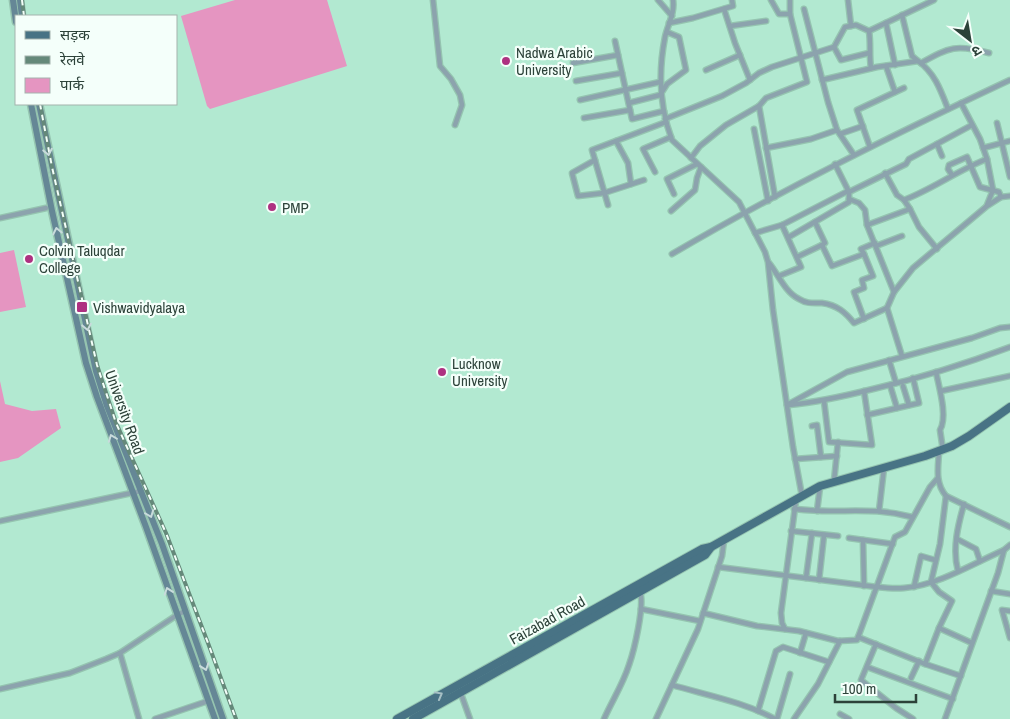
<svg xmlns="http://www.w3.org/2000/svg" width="1010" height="719" viewBox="0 0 1010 719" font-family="'Archivo Narrow','Noto Sans Devanagari',sans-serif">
<rect width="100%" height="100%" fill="#b2e9d1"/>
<!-- green -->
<g fill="#e595c1">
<polygon points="235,0 327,0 347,66 210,109 207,106 181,16"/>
<polygon points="14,250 26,307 0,312 0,253"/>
<polygon points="0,381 5,404 32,411 56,409 61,428 18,458 0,462"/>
</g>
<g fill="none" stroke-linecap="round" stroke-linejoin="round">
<!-- minor casing -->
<g stroke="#95c4b0" stroke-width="7">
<g id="minor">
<polyline points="433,0 440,66 451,79 460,95 462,105 455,125"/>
<polyline points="658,0 672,16"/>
<path d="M673 0C675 13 668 24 665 37 658 73 659 106 672 140L739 202 765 252 768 262 773 310 793 447 802 496"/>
<polyline points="848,0 851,26"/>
<polyline points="724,9 735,43 750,80"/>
<polyline points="804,9 828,102 837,130 854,155"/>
<polyline points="790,14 790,0"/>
<polyline points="902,15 912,56 918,61"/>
<polyline points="669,23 693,18 733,6 732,0"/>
<polyline points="886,23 895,65"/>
<polyline points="730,26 766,21"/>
<path d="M869 31C871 44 869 55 871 68"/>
<polyline points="615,41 632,119 664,111"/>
<polyline points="834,47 841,60 869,53"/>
<polyline points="573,63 618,55"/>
<path d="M921 63C950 47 956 44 989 53"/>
<polyline points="886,66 895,92"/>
<polyline points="706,70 740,55"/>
<path d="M822 80 877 67 918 61C935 73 941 91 948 109"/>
<polyline points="576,81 622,73"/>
<polyline points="580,100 660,82"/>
<polyline points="629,103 660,95 667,84 686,70 679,37 667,32"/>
<polyline points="961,103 980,139 987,159 993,190 987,205"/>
<polyline points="759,106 775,197"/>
<polyline points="584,118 630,110"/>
<polyline points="665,119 722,96 746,83 759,73 772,67 834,47 845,27 856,25 869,31 934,0"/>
<polyline points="997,123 1010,177"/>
<polyline points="754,129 768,201"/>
<polyline points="840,134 863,126"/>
<polyline points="616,141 628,163 631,184"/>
<polyline points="937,144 942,156"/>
<polyline points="870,147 857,110 904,88"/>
<polyline points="766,148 811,139 837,130"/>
<polyline points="983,148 1010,141"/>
<polyline points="691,158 700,146 726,125 759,106 766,98 807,82 790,14 779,14 771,0"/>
<polyline points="595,160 572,173 578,196 604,193 644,180"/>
<polyline points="655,172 643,149 671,137"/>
<polyline points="885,173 897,195 904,200 910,209 919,227 937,249"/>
<polyline points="952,175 948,169 949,165 967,157 980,187 999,192 1001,197"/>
<polyline points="849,192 906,164 909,159 972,125"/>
<polyline points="674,194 667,179 697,164"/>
<polyline points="849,199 859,203 865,210 867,225 894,292"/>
<path d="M904 200C933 189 958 170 987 159"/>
<polyline points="608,205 592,150 666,122"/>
<polyline points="671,211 695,190 697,178 701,167"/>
<polyline points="0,218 46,208"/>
<polyline points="815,222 825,243 822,245"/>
<polyline points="867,225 910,209"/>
<polyline points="755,233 782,225 848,191"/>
<polyline points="789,237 849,202 849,192 835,164"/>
<polyline points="876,246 902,236"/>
<path d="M672 254C781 190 895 134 1010 80"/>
<polyline points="864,254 873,276 862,280 864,288 854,292 864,319"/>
<polyline points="797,257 822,245 832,266 864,254 861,249 875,243"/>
<path d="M769 263C778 274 785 292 799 299 807 304 813 303 822 303 837 305 845 312 854 323L887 308"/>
<polyline points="779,276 801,267 782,225"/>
<polyline points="902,356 887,308 894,292 913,268 987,206 1001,197 1010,196"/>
<polyline points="889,360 896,383"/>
<path d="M936 372C939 387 948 417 940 430L943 450"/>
<polyline points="890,385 897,408"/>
<polyline points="903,386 909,405"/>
<polyline points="941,391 1010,376"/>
<polyline points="824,401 829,442 872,445 864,391"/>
<polyline points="787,405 847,372 972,338 1000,328 1010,327"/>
<path d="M789 405C818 402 845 396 873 389 920 378 965 364 1010 347"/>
<polyline points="867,415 919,403 913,378"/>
<polyline points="812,426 817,425 821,457"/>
<path d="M939 452C938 468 935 483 946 496L1010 527"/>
<polyline points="795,459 837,456"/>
<polyline points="834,481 838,442"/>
<path d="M794 509C805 510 818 511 829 511 861 511 881 509 912 517"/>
<polyline points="817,511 820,487"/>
<polyline points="879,511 884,468"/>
<polyline points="0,521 141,491"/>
<polyline points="791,531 838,536"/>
<polyline points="849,538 893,544"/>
<polyline points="957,539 976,549 980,561"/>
<polyline points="863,540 864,586"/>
<path d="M718 567 877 587C886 588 895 589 904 588 939 585 972 564 1004 550L1010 545"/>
<path d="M958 571C952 549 958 525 964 504"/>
<polyline points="806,578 812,533"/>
<polyline points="819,580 824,535"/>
<polyline points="914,587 921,556 935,560"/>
<polyline points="991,591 1010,594"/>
<polyline points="641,609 700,621"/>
<polyline points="1010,611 1002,610 1010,638"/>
<polyline points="703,613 757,626 799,631 838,641 857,640 895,537 905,532 930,487 937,479"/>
<polyline points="939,628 972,643"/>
<polyline points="785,629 782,623 781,613 796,500"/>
<polyline points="858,637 925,664 961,676"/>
<polyline points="876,644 861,680 896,708 913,719"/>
<polyline points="120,653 139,719"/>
<polyline points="800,653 806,633"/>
<polyline points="925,664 939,628 952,601 939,592 931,582 940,544 946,496"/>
<polyline points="867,667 953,699"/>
<polyline points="911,678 919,661"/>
<path d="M672 685C706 695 744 702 775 719"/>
<polyline points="0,689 70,673 106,659 120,653 177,615 185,611"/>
<polyline points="460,691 470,719"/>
<polyline points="758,711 776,651 783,647 829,662"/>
<polyline points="840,714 849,719"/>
<polyline points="155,719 208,701"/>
<path d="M604 719C612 701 623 684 629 665 634 651 645 605 640 592"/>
<polyline points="656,719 698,629 722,556 724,540"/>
<polyline points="777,719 790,674"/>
<polyline points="794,719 818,684 840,641"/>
<polyline points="945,719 998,573 1004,550"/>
</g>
</g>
<!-- secondary casing -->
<g stroke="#95c4b0" stroke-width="9">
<g id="secondary">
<polyline points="13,0 16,22"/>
<polyline points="20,0 22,16"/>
<polyline points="31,104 52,211 86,363 97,397 146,527 215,719"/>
<polyline points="39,104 96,371 107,406 162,544 223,719"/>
</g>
</g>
<!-- primary casing -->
<g stroke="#95c4b0" stroke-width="10">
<g id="primary">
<polyline points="397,719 702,549 711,547 820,486 925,456 952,446 969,436 1010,407"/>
<polyline points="413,719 705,555 711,547"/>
</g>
</g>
<!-- minor -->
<use href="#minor" stroke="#8ca3ad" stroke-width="4.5"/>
<!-- secondary -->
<use href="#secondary" stroke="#658796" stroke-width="6"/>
<!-- primary -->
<use href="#primary" stroke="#487385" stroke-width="8"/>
<!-- rail casing -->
<g stroke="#65897a" stroke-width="4">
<g id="rail">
<polyline points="22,0 24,16"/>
<polyline points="40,104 52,167 97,365 116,423 166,533 208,643 236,719"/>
</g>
</g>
<!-- rail -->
<use href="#rail" stroke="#f4fffa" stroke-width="2" stroke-dasharray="5.5" stroke-linecap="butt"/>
</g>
<!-- one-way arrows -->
<defs><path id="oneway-chevron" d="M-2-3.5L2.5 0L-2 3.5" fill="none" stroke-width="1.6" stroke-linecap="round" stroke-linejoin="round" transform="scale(1.25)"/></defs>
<g stroke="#c9dbdc">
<use href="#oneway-chevron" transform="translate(48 152) rotate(79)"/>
<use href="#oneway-chevron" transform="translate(57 231) rotate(-102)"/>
<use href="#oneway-chevron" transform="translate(87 327) rotate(79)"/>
<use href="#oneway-chevron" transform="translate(112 438) rotate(-111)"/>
<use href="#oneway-chevron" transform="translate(150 514) rotate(69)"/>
<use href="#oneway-chevron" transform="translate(168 591) rotate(-109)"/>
<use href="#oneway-chevron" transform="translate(205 667) rotate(71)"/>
</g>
<use stroke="#a7c0c5" href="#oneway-chevron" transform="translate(439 695) rotate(-29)"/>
<!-- markers -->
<g fill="#ae3181" stroke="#f4fffa" stroke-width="2">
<circle cx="506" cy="61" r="5"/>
<circle cx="272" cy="207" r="5"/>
<circle cx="29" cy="259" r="5"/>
<rect x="76" y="301" width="12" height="12" rx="2.5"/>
<circle cx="442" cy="372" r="5"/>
</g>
<g text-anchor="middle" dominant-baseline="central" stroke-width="4.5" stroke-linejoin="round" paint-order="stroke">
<!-- poi labels -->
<g font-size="15" fill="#2c4239" stroke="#f4fffa" text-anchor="start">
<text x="516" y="52">Nadwa Arabic<tspan x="516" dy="17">University</tspan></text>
<text x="282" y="207">PMP</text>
<text x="39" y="250">Colvin Taluqdar<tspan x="39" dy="17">College</tspan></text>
<text x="93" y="307">Vishwavidyalaya</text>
<text x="452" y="363">Lucknow<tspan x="452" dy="17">University</tspan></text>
</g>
<!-- street labels -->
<g font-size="15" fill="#2c4239" stroke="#f4fffa">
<text transform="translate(125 412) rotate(70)">University Road</text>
<text transform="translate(547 620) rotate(-29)">Faizabad Road</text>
</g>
</g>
<!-- legend -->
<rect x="15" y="15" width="162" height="90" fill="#f4fffa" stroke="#a4b3ad"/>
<rect x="25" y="31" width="25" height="8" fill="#487385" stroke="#a4b3ad"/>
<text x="60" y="40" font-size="15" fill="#2c4239">सड़क</text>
<rect x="25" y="56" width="25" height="8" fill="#65897a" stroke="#a4b3ad"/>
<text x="60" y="65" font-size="15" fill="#2c4239">रेलवे</text>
<rect x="25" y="78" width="25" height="15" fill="#e595c1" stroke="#a4b3ad"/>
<text x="60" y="90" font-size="15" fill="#2c4239">पार्क</text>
<!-- north arrow -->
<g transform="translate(970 40) rotate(149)" stroke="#f4fffa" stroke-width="4" paint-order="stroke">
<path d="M0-4L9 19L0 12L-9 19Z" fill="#2c4239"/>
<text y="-8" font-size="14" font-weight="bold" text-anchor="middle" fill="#2c4239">उ</text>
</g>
<!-- scale -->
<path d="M835 694v8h81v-8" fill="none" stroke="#2c4239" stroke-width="2.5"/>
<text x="842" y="694" font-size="15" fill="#2c4239" stroke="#f4fffa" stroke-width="4" paint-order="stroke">100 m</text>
</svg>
